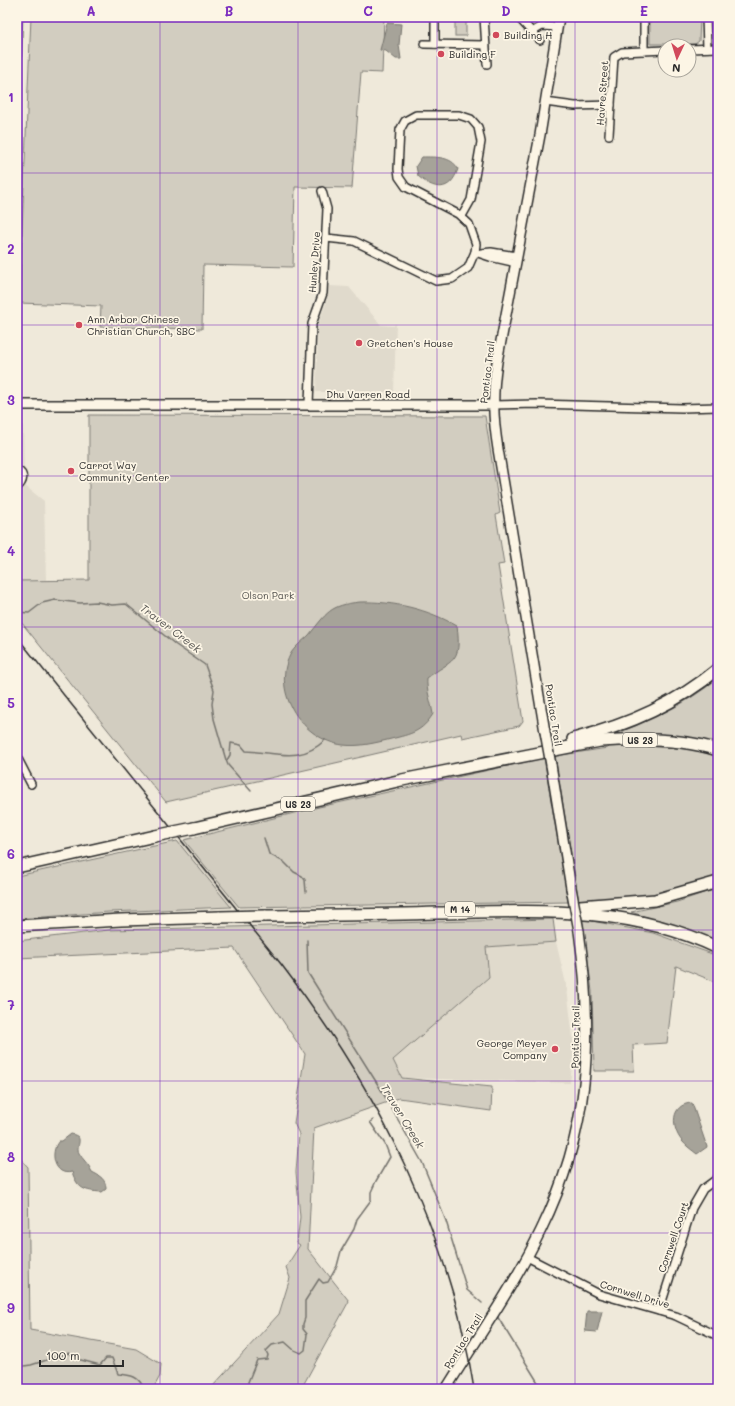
<svg xmlns="http://www.w3.org/2000/svg" width="735" height="1406" viewBox="0 0 735 1406" font-family="Mali,sans-serif">
<rect width="100%" height="100%" fill="#efe9da"/>
<filter id="ink" filterUnits="userSpaceOnUse"><feTurbulence type="fractalNoise" baseFrequency=".025" numOctaves="2"/><feDisplacementMap in="SourceGraphic" scale="8" xChannelSelector="R" yChannelSelector="G"/><feConvolveMatrix kernelMatrix="1 2 1 2 8 2 1 2 1" color-interpolation-filters="sRGB"/></filter>
<g filter="url(#ink)">
<!-- built -->
<g fill="#e0dacc">
<polygon points="329,286 349,287 381,325 393,326 396,324 394,392 316,392 318,324 326,303"/>
<polygon points="17,421 23,421 24,485 44,501 46,580 17,581"/>
<polygon points="184,840 239,907 231,907 177,841"/>
<polygon points="556,942 567,988 574,1047 570,1083 402,1078 393,1060 489,977 486,947"/>
</g>
<!-- green -->
<g fill="#d2cdc0" stroke="#7e7c76">
<polygon points="17,17 23,17 21,70 17,70"/>
<polygon points="31,17 384,17 382,73 361,72 352,188 295,187 293,267 203,265 202,329 100,327 101,306 19,303"/>
<rect x="455" y="17" width="11" height="19"/>
<polygon points="650,17 700,17 699,41 695,44 650,44"/>
<polygon points="89,415 485,416 500,513 496,515 504,564 498,565 523,721 519,726 462,738 461,734 166,802 17,617 17,581 89,580"/>
<path d="M718 678V743L655 734 612 735C650 721 687 704 718 678Z"/>
<path d="M632 745 689 749 718 756V876C671 895 629 898 579 902L555 756 608 748 610 746Z"/>
<polygon points="544,758 568,902 239,907 184,840 319,807"/>
<polygon points="177,841 231,907 109,912 17,919 17,876"/>
<polygon points="718,888 718,942 681,928 631,912 677,902"/>
<polygon points="553,919 556,942 486,947 489,977 393,1060 402,1078 492,1087 491,1111 399,1098 314,1128 308,1249 349,1301 301,1389 214,1389 212,1387 279,1314 290,1278 286,1267 300,1245 297,1243 300,1217 296,1172 299,1134 294,1123 305,1054 234,948 17,958 17,941 109,930"/>
<polygon points="582,919 653,933 718,956 718,983 676,966 667,1043 633,1045 634,1071 594,1071 592,991"/>
<polygon points="17,1155 28,1167 30,1330 136,1349 161,1364 160,1376 153,1389 17,1389"/>
</g>
<!-- water -->
<g fill="#a6a399" stroke="#75736d">
<polygon points="387,23 401,24 399,45 401,59 396,59 386,51 380,50"/>
<path d="M422 157C435 157 452 156 458 169 450 193 434 190 418 176L416 166Z"/>
<path d="M360 602C393 601 428 609 457 626 462 664 452 659 427 678 426 691 431 701 433 714 422 732 411 734 391 739 375 743 359 747 343 745 303 740 271 693 290 655 294 647 303 641 309 635 327 613 329 605 360 602Z"/>
<path d="M692 1103 707 1147 697 1154C692 1150 686 1146 682 1141 671 1128 670 1104 692 1103Z"/>
<path d="M71 1134C86 1137 75 1145 79 1153 82 1159 89 1164 92 1172 100 1176 106 1179 106 1189L102 1192C84 1191 78 1189 72 1172 54 1177 49 1152 59 1141H62Z"/>
<polygon points="587,1311 602,1311 597,1332 585,1331"/>
</g>
<g fill="none" stroke-linecap="round" stroke-linejoin="round">
<!-- stream -->
<g stroke="#75736d" stroke-width="1.5">
<polyline points="17,612 29,613 42,603 55,600 80,603 97,602 112,605 126,604 176,645 205,665 214,690 212,704 214,719 226,760 228,765 251,791"/>
<path d="M227 760 230 755 231 743 241 745 246 751C276 752 300 764 325 740"/>
<polyline points="264,838 269,854 284,862 294,872 302,876 305,880 306,892"/>
<polyline points="307,940 308,973 380,1088 422,1162 446,1221 467,1290 482,1303"/>
<polyline points="497,1316 542,1389"/>
<path d="M17 1367 31 1365 69 1353 77 1359 100 1365 106 1358H112L118 1374C131 1375 139 1376 144 1389"/>
<polyline points="250,1389 248,1382 257,1360 267,1359 268,1355 266,1351 272,1345 285,1342 294,1350 301,1353 305,1350 307,1334 303,1329 303,1324 305,1318 305,1301 319,1279 323,1283 328,1282 337,1266 341,1251 354,1229 357,1219 371,1200 371,1192 376,1181 390,1157 385,1144 370,1122 373,1120"/>
</g>
<!-- minor casing -->
<g stroke="#2b2b2b" stroke-width="10">
<g id="minor">
<polyline points="484,17 487,64"/>
<polyline points="518,17 532,32 542,26 557,27"/>
<polyline points="706,17 707,48"/>
<polyline points="532,32 540,40"/>
<polyline points="424,44 485,45"/>
<polyline points="435,44 435,17"/>
<polyline points="689,49 718,48"/>
<polyline points="644,51 644,17"/>
<polyline points="545,102 575,106 611,105"/>
<polyline points="609,135 614,57 622,52 665,50"/>
<polyline points="326,238 354,241 436,281 452,279 468,268 475,252 476,244 469,224 458,214 406,187 399,177 398,169 400,130 405,121 416,115 459,115 471,119 478,127 481,142 471,200 462,216"/>
<polyline points="475,252 490,257 516,263"/>
<polyline points="482,253 491,252 517,256"/>
<polyline points="309,404 312,324 323,293 327,209 322,191"/>
<polyline points="493,405 537,404 682,408 718,407"/>
<path d="M17 470C25 474 24 482 17 487"/>
<polyline points="17,757 31,784"/>
<polyline points="527,1257 599,1294 676,1316 718,1336"/>
<polyline points="659,1311 692,1208 703,1189 718,1178"/>
</g>
</g>
<!-- major casing -->
<g stroke="#2b2b2b" stroke-width="12">
<g id="major">
<polyline points="17,405 493,405"/>
<path d="M545 732 498 449C493 418 492 394 497 362L540 135 559 17"/>
<polyline points="551,765 571,888"/>
<path d="M446 1389C478 1337 514 1286 541 1230 590 1130 594 1039 579 931"/>
</g>
</g>
<!-- highway casing -->
<g stroke="#2b2b2b" stroke-width="14">
<g id="highway">
<path d="M573 739C626 726 676 704 718 669"/>
<path d="M194 828 402 780 600 741C639 738 680 738 718 750"/>
<polyline points="17,867 155,836"/>
<polyline points="580,906 655,900 718,882"/>
<path d="M265 916C322 915 380 915 438 913 535 911 628 905 718 948"/>
<polyline points="17,926 121,920 220,917"/>
</g>
</g>
<!-- minor -->
<use href="#minor" stroke="#fcf5e5" stroke-width="7"/>
<!-- major -->
<use href="#major" stroke="#fcf5e5" stroke-width="9"/>
<!-- highway -->
<use href="#highway" stroke="#fcf5e5" stroke-width="11"/>
<!-- rail -->
<path stroke="#2b2b2b" stroke-width="1.5" d="M17 637 281 964C377 1088 450 1233 474 1389"/>
<!-- major-bridge casing -->
<g stroke="#2b2b2b" stroke-width="12" stroke-linecap="butt">
<g id="major-bridge">
<polyline points="545,732 551,765"/>
<polyline points="571,888 579,931"/>
</g>
</g>
<!-- highway-bridge casing -->
<g stroke="#2b2b2b" stroke-width="14" stroke-linecap="butt">
<g id="highway-bridge">
<polyline points="155,836 194,828"/>
<polyline points="220,917 265,916"/>
</g>
</g>
<!-- major-bridge -->
<use href="#major-bridge" stroke="#fcf5e5" stroke-width="9"/>
<!-- highway-bridge -->
<use href="#highway-bridge" stroke="#fcf5e5" stroke-width="11"/>
</g>
</g>
<!-- grid -->
<path fill="none" stroke="#7b2cbf" stroke-width="1" stroke-opacity="0.55" d="M160 17V1389M298 17V1389M437 17V1389M575 17V1389M17 173H718M17 325H718M17 476H718M17 627H718M17 779H718M17 930H718M17 1081H718M17 1233H718"/>
<!-- markers -->
<g fill="#d1495b" stroke="#fcf5e5" stroke-width="1.5">
<circle cx="496" cy="35" r="4"/>
<circle cx="441" cy="54" r="4"/>
<circle cx="79" cy="325" r="4"/>
<circle cx="359" cy="343" r="4"/>
<circle cx="71" cy="471" r="4"/>
<circle cx="555" cy="1049" r="4"/>
</g>
<g text-anchor="middle" dominant-baseline="central" stroke-width="3.5" stroke-linejoin="round" paint-order="stroke">
<!-- shield labels -->
<g fill="#fcf5e5" stroke="#6a6863" stroke-width="1">
<rect x="623" y="733" width="34" height="14" rx="3"/>
<rect x="281" y="797" width="34" height="14" rx="3"/>
<rect x="445" y="902" width="30" height="14" rx="3"/>
</g>
<g font-size="9" font-weight="bold" fill="#2b2b2b">
<text x="640" y="740">US 23</text>
<text x="298" y="804">US 23</text>
<text x="460" y="909">M 14</text>
</g>
<!-- poi labels -->
<g font-size="10" fill="#2b2b2b" stroke="#fcf5e5" text-anchor="start">
<text x="504" y="35">Building H</text>
<text x="449" y="54">Building F</text>
<text x="87" y="319">Ann Arbor Chinese<tspan x="87" dy="12">Christian Church, SBC</tspan></text>
<text x="367" y="343">Gretchen's House</text>
<text x="79" y="465">Carrot Way<tspan x="79" dy="12">Community Center</tspan></text>
<text x="547" y="1043" text-anchor="end">George Meyer<tspan x="547" dy="12">Company</tspan></text>
</g>
<!-- street labels -->
<g font-size="10" fill="#2b2b2b" stroke="#fcf5e5">
<text transform="translate(602 93) rotate(-86)">Havre Street</text>
<text transform="translate(314 262) rotate(-86)">Hunley Drive</text>
<text transform="translate(487 372) rotate(-83)">Pontiac Trail</text>
<text x="368" y="394">Dhu Varren Road</text>
<text transform="translate(554 715) rotate(81)">Pontiac Trail</text>
<text transform="translate(575 1037) rotate(-89)">Pontiac Trail</text>
<text transform="translate(673 1237) rotate(-71)">Cornwell Court</text>
<text transform="translate(635 1294) rotate(17)">Cornwell Drive</text>
<text transform="translate(463 1341) rotate(-58)">Pontiac Trail</text>
</g>
<!-- park labels -->
<g font-size="10" fill="#555450" stroke="#fcf5e5">
<text x="268" y="595">Olson Park</text>
</g>
<!-- water labels -->
<g font-size="11" font-style="italic" fill="#565552" stroke="#fcf5e5">
<text transform="translate(171 628) rotate(37)">Traver Creek</text>
<text transform="translate(403 1116) rotate(59)">Traver Creek</text>
</g>
</g>
<!-- margin -->
<rect width="735" height="1406" fill="none" stroke="#fcf5e5" stroke-width="44"/>
<!-- north arrow -->
<g transform="translate(677 58) rotate(184)"><circle r="19" fill="#fcf5e5" stroke="#a8a49b"/>
<path d="M0-3L7 15L0 10L-7 15Z" fill="#d1495b"/>
<text y="-6" font-size="11" font-weight="bold" text-anchor="middle" fill="#2b2b2b">N</text>
</g>
<!-- scale -->
<path d="M40 1360v6h83v-6" fill="none" stroke="#2b2b2b" stroke-width="2"/>
<text x="46" y="1360" font-size="12" fill="#2b2b2b" stroke="#fcf5e5" stroke-width="3" paint-order="stroke">100 m</text>
<rect x="22" y="22" width="691" height="1362" fill="none" stroke="#7b2cbf" stroke-width="1.5"/>
<g font-size="13" text-anchor="middle" font-weight="bold" fill="#7b2cbf">
<text x="91" y="16">A</text>
<text x="229" y="16">B</text>
<text x="368" y="16">C</text>
<text x="506" y="16">D</text>
<text x="644" y="16">E</text>
<text x="11" y="102">1</text>
<text x="11" y="254">2</text>
<text x="11" y="405">3</text>
<text x="11" y="556">4</text>
<text x="11" y="708">5</text>
<text x="11" y="859">6</text>
<text x="11" y="1010">7</text>
<text x="11" y="1162">8</text>
<text x="11" y="1313">9</text>
</g>
</svg>
